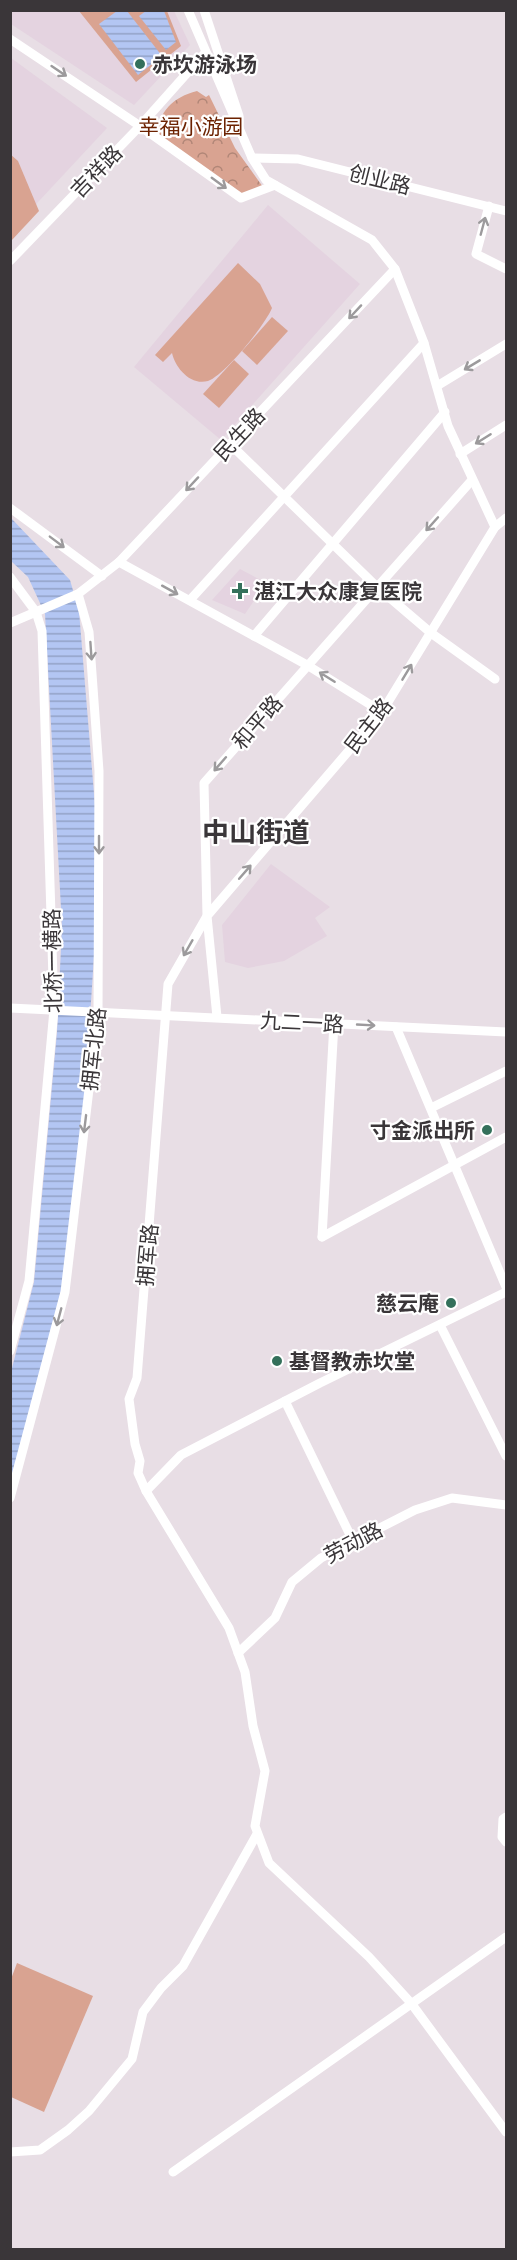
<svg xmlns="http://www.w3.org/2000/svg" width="517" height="2260" viewBox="0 0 517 2260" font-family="Ubuntu,'Noto Sans SC',sans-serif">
<defs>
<pattern id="park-crowns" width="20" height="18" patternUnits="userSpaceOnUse" patternTransform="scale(1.5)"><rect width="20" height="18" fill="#d9a391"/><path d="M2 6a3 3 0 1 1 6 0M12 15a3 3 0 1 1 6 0" fill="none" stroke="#b18677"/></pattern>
<pattern id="water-rules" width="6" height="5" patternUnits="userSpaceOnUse" patternTransform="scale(1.5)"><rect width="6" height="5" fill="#b3c6f3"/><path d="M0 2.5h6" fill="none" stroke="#93a2c6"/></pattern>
</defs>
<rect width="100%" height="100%" fill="#e8dee5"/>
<!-- built -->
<g fill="#e4d3e0">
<polygon points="10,11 174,11 190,45 134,105 11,24"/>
<polygon points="11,58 107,128 11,231"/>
<polygon points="268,205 360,284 221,440 134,367"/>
<polygon points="240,569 266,583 245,614 212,600"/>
<polygon points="271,864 330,907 315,918 327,936 284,961 248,968 225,962 222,925"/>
</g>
<!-- park -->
<path fill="url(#park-crowns)" d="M197 91 206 97 209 95 235 148 263 187 242 197 157 136C158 112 173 97 197 91Z"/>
<!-- garden -->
<g fill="#d9a391">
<polygon points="79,11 167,11 181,46 136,82"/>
<polygon points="10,154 18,161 39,211 11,241"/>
<path d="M238 263 260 284 272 308C265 325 225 375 208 381 190 386 175 367 172 353L163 362 155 355Z"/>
<polygon points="272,317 288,331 257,365 242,351"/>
<polygon points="234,360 249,374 219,408 203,394"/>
<polygon points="17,1963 93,1996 44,2112 11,2097 11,1979"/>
</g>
<!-- water -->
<g fill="url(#water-rules)">
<polygon points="117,11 127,11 162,56 138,75 99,24"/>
<polygon points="146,11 164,11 176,42 166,50 139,16"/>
<polygon points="11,518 70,580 79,611 95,806 95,940 85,1095 63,1284 11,1484 11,1372 34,1282 57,1032 62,927 45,614 28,577 11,561"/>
</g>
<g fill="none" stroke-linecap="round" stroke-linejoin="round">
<!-- minor -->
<g stroke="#fff" stroke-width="9">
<polyline points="188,10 252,158 266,180 372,240 395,269 424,343 448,426 495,527"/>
<polyline points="204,10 239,116"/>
<polyline points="10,39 140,126 241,198 275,185"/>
<polyline points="252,158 298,159 506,211"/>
<polyline points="489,206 476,254 506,269"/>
<polyline points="10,261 140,126 205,53"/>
<polyline points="437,386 506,344"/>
<polyline points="230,444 376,586 431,633 495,679"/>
<polyline points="460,454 506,425"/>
<polyline points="472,480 204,783 207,916 168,984 137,1378 129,1399 135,1444 140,1461 138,1473 146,1491 229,1628 245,1672 253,1726 265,1771 255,1826 269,1863 369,1957 411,2003 506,2132"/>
<polyline points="10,508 102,576"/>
<polyline points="119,562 307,665 382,712"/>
<polyline points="10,577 36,612 42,631 54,1010 29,1281 10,1351"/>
<polyline points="190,600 424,343"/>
<polyline points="10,623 78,594 119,562 395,269"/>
<polyline points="254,636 445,412"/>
<polyline points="10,1008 506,1032"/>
<polyline points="217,1017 207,916 382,712 495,527 506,518"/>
<polyline points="396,1027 506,1287"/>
<polyline points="431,1108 506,1071"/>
<polyline points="322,1237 334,1023"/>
<polyline points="322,1237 506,1137"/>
<polyline points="440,1325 506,1456"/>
<polyline points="285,1401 353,1541"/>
<polyline points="146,1491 181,1455 320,1383 506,1292"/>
<polyline points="10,1498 65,1292 98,1013 99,771 89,632 78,594"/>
<polyline points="238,1653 275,1618 292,1582 321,1558 415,1510 452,1498 506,1505"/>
<polyline points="506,1817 503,1819 502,1837 506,1842"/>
<polyline points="10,2152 40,2150 68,2130 89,2111 132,2059 143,2012 161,1988 183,1966 257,1834"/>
<polyline points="173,2172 506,1937"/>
</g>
</g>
<!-- one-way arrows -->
<defs><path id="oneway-shaft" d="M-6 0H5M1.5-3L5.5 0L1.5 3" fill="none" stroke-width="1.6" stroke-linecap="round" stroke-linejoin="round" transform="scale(1.5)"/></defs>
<g stroke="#9c9a9c">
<use href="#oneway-shaft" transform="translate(59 71) rotate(34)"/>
<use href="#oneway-shaft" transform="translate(219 183) rotate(36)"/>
<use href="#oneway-shaft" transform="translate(483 226) rotate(-75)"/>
<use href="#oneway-shaft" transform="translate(355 312) rotate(133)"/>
<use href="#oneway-shaft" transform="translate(472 365) rotate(149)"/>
<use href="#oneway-shaft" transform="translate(483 439) rotate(148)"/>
<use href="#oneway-shaft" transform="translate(192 484) rotate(133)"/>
<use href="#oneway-shaft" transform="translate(432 524) rotate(132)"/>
<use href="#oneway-shaft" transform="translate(57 542) rotate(37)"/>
<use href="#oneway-shaft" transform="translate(170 590) rotate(29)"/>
<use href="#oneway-shaft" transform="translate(91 651) rotate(86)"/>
<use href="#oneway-shaft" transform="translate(407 672) rotate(-59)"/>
<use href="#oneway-shaft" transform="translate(327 677) rotate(-148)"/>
<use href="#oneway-shaft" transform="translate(220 764) rotate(131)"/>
<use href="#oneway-shaft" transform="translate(99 845) rotate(90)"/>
<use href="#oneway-shaft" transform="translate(245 872) rotate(-49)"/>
<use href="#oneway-shaft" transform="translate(188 948) rotate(120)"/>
<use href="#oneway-shaft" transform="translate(366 1025) rotate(3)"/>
<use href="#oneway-shaft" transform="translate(85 1124) rotate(97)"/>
<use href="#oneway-shaft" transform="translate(59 1317) rotate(105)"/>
</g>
<!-- markers -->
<g fill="#34705b" stroke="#fff" stroke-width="2">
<circle cx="140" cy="64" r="6"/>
<path d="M237 582h6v6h6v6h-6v6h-6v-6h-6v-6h6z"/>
<circle cx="487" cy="1130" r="6"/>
<circle cx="451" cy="1303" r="6"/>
<circle cx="277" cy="1361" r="6"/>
</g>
<g text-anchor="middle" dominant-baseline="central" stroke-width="4.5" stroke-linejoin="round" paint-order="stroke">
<!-- poi labels -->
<g font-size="21" font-weight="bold" fill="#3a3639" stroke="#fff" text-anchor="start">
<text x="152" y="64">赤坎游泳场</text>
<text x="254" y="591">湛江大众康复医院</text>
<text x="475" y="1130" text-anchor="end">寸金派出所</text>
<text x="439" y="1303" text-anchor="end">慈云庵</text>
<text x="289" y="1361">基督教赤坎堂</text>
</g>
<!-- park labels -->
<g font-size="21" fill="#6c2201" stroke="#fff">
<text x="191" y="126">幸福小游园</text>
</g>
<!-- street labels -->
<g font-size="21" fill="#3a3639" stroke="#fff">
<text transform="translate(96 171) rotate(-46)">吉祥路</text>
<text transform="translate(380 179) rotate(14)">创业路</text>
<text transform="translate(239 434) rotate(-47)">民生路</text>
<text transform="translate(257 722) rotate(-49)">和平路</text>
<text transform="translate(368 725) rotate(-52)">民主路</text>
<text transform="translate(52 961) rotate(-91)">北桥一横路</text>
<text transform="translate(302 1022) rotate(3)">九二一路</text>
<text transform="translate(93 1049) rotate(-84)">拥军北路</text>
<text transform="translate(147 1255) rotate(-85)">拥军路</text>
<text transform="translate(353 1542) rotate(-28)">劳动路</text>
</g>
<!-- district labels -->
<g font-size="27" font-weight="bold" fill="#3a3639" stroke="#fff">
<text x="256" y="832">中山街道</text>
</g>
</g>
<!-- border -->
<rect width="517" height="2260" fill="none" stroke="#3a3639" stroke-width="24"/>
</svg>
